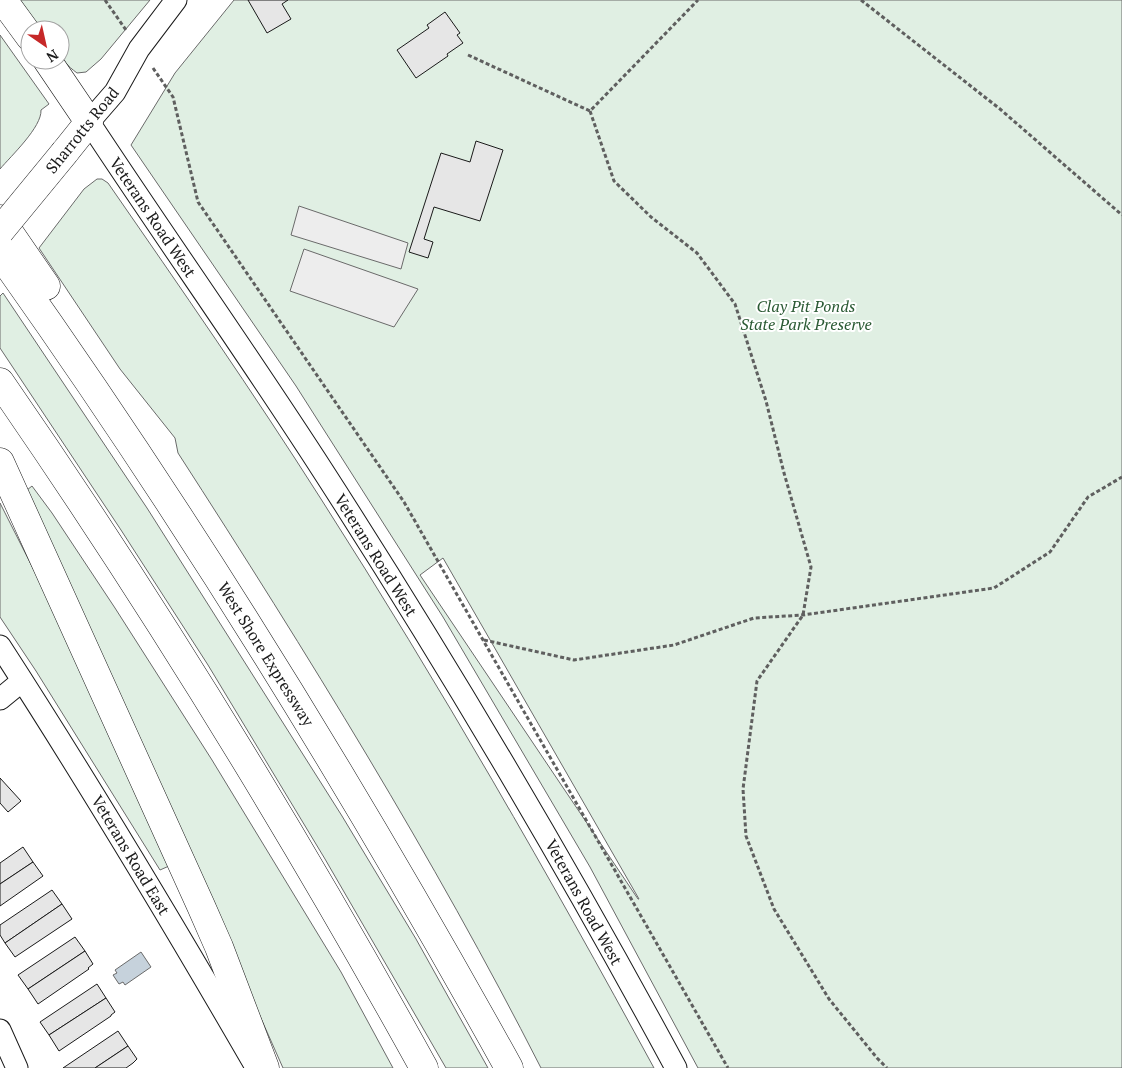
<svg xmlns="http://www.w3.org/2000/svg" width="1122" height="1068" viewBox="0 0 1122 1068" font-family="'PT Serif',serif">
<rect width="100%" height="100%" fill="#fff"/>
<!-- green -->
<g fill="#e0efe3" stroke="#6a6a6a" fill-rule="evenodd">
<path d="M18 0H150L101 59 86 72 77 73C57 58 60 53 60 30H40Z"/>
<path d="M234 0H1122V1068H698L590 867 443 617 296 386 131 145 175 73ZM443 558 639 899H638L420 575Z"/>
<path d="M0 35 49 104 41 110C42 127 11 156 0 169Z"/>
<path d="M97 179H102L108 183C180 287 253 392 321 499 440 685 549 875 654 1068H541C433 856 307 653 178 453L175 438 120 369 39 248 84 189Z"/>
<polygon points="3,293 147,508 342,816 416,939 488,1068 446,1068 325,859 208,665 121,530 0,348 0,296"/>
<polygon points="32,486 52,513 115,608 212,760 341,972 393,1068 283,1068 27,490"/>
<polygon points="0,503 62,626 169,866 160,870 36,671 0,617"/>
</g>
<!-- parking -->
<g fill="#ededed" stroke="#6a6a6a">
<polygon points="299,206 408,243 401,269 291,235"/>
<polygon points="304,249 418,289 394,327 290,291"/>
</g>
<!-- water -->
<polygon fill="#c6d2dc" stroke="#6a6a6a" points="141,952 151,967 125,985 123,982 119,984 113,975 117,973 115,970"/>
<!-- building -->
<g fill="#e6e6e6" stroke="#1a1a1a">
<polygon points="248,0 288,0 282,4 291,19 267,33"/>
<polygon points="445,12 460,33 457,35 463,43 447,54 448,56 416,78 397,50 429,28 427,25"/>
<polygon points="476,141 503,150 480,221 434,207 424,239 433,242 428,258 409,252 441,153 470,162"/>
<polygon points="0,778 21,801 8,812 0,803"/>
<polygon points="23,847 33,862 0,884 0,863"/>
<polygon points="33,862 43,876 0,906 0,884"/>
<polygon points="52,890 62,904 5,943 0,935 0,925"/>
<polygon points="62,904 72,919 15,957 5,943"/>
<polygon points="75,937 85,951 28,989 18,975"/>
<polygon points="85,951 93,964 88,968 89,969 38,1004 28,989"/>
<polygon points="97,984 106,998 49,1035 40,1022"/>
<polygon points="106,998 115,1012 111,1015 111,1016 59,1051 49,1035"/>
<polygon points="118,1031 128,1046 95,1068 63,1068"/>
<polygon points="128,1046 137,1059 133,1063 126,1068 95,1068"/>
</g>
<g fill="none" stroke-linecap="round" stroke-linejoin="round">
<!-- street casing -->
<g stroke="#1a1a1a" stroke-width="23">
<g id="street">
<path d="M176 0 139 49 115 92 89 122C166 239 247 353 323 471 448 665 566 864 676 1068"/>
<path d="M0 646C88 782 172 922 253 1062"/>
<polyline points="0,699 22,681"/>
<polyline points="0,1030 17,1068"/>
</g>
</g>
<!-- secondary casing -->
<g stroke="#1a1a1a" stroke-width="29">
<g id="secondary">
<polyline points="3,0 30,37"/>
<polyline points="47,60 89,122 65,152"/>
</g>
</g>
<!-- highway casing -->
<g stroke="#1a1a1a" stroke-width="29">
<g id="highway">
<polyline points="0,219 46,286"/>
<path d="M0 254C186 515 354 788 509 1068"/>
<path d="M0 382C153 603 294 833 424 1068"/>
<polyline points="0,462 201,906 219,947 265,1068"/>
</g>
</g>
<!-- path -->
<g stroke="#5f5f5f" stroke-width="3" stroke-dasharray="4 2.5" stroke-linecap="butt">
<polyline points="105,0 126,30"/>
<polyline points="861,0 1000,109 1122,215"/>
<polyline points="468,55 590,111 698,0"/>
<polyline points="153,68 173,97 198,202 404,502 728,1068"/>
<polyline points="590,111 614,181 651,217 697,253 735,304 766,401 784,473 811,567 803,615 757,681 743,789 746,836 774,909 829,999 877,1058 887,1068"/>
<polyline points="484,640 574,660 674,645 754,618 803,615 994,588 1050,552 1088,497 1122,477"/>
</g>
<!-- street -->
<use href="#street" stroke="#fff" stroke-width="21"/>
<!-- secondary -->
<use href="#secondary" stroke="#fff" stroke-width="28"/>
<!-- highway -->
<use href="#highway" stroke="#fff" stroke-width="28"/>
<!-- secondary-bridge casing -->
<g stroke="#1a1a1a" stroke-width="29" stroke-linecap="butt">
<polyline id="secondary-bridge" points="0,231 65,152"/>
</g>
<!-- secondary-bridge -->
<use href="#secondary-bridge" stroke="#fff" stroke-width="28"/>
</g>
<g text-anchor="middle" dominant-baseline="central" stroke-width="4" stroke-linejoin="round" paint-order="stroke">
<!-- street labels -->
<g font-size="16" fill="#1a1a1a" stroke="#fff">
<text transform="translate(82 130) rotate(-51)">Sharrotts Road</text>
<text transform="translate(153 217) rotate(56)">Veterans Road West</text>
<text transform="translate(376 555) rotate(58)">Veterans Road West</text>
<text transform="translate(266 654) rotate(58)">West Shore Expressway</text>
<text transform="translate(131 855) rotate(59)">Veterans Road East</text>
<text transform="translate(584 902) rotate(61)">Veterans Road West</text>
</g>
<!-- park labels -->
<g font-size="16" font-style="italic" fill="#2b5a34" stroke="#fff">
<text x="806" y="306">Clay Pit Ponds<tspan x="806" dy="18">State Park Preserve</tspan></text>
</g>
</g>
<!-- north arrow -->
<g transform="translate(45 45) rotate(146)"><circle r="24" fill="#ffffff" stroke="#a3a3a3"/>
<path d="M0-4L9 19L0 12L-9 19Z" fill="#c62828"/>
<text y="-8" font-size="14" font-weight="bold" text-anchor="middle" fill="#1a1a1a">N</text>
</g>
</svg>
